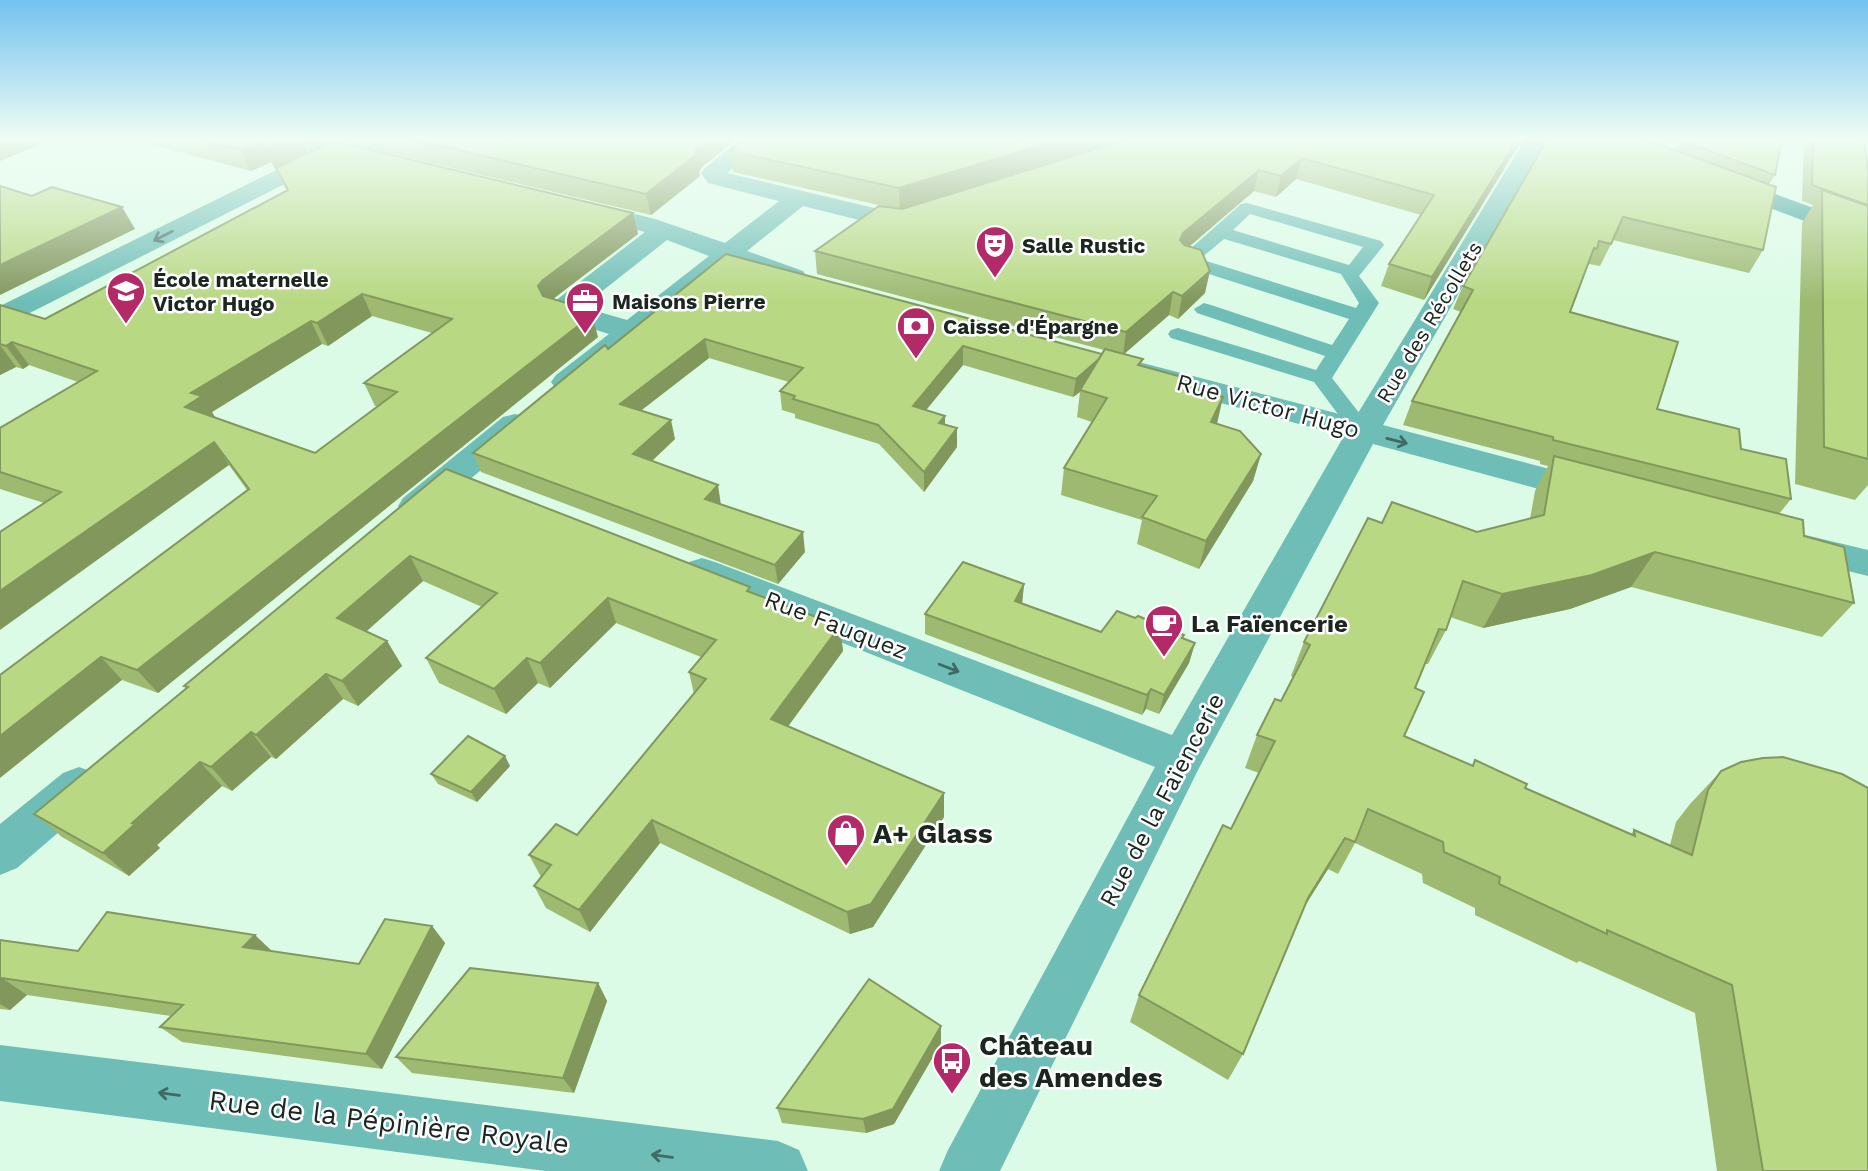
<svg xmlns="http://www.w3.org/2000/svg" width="1868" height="1171" viewBox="0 0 1868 1171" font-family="'Work Sans',sans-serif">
<rect width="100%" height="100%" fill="#dcfbe7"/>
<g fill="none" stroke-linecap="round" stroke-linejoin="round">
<!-- lane -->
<path fill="#6ebeb7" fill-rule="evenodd" d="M1247 203 1381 241 1384 245 1359 276 1379 303 1332 378 1374 432 1371 437H1355L1314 382 1171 338 1168 334 1171 330 1178 328 1316 370 1325 356 1197 313 1194 309 1204 303 1211 305 1332 345 1349 319 1181 265 1178 261 1181 257 1241 204ZM1250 214 1363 247 1349 265 1233 230ZM1224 239 1341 274 1359 303 1356 308 1200 259Z"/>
<!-- street -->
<g fill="#6ebeb7" fill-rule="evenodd">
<polygon points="275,138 313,138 376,155 380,160 376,165 368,167 336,158 10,323 0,326 0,306 313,152 278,143"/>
<path d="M742 138H767L727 173 891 212 920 206 929 209 933 214 929 219 891 228 803 206 747 251 803 271 807 277 803 283C781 288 753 272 732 264L578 389 567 391 556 389 551 382 556 375 609 334 551 316 547 310 551 304 645 232 575 214 571 209 575 204 584 201 655 219 725 243 779 201 708 183 701 173 705 168ZM667 240 709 256 627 320 582 307Z"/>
<polygon points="1526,138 1548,138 1383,425 1606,484 1612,492 1606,500 1594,504 1373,444 1198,770 1000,1171 939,1171 948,1150 1155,767 689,582 683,572 689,562 702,558 715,562 1172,735 1344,436 1120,376 1116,369 1120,362 1131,360 1355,418"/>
<polygon points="515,414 527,417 531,424 527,431 429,514 416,518 403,514 398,506 403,498 503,417"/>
<polygon points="1797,533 1868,550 1868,576 1784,555 1778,546 1784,537"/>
<polygon points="79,767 95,773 102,787 95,801 17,868 0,875 0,824 63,773"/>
<polygon points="0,1045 778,1141 799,1150 808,1171 546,1171 0,1101"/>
</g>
<!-- secondary -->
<polygon fill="#339e98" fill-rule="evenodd" points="1723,175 1868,228 1868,245 1714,187 1711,182 1714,177"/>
</g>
<!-- wall -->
<g fill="#9eba71" fill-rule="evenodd">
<path d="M127 138H301L307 153 633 213 638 234 553 299 598 337 158 693 122 680 0 675 247 490 229 465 44 503 0 489V428L78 382 29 365 23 369 16 367 0 375V305L45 319 287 191 276 168 275 169 271 162 251 171ZM372 316 432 333 364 383 375 406H378L315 453 215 418 212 412 322 344 328 346Z"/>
<polygon points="326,138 738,138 703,166 699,172 700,176 651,215 355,145 345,140 338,141"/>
<polygon points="745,138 1129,138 902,209 1132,138 1523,138 1424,300 1381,286 1389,264 1421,215 1296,179 1276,197 1254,191 1189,247 1205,293 1178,319 1169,315 1124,354 1141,366 1182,377 1181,384 1217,424 1261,454 1253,481 1199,569 1137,544 1142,520 1061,495 1064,468 1092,422 1077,417 1080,392 1073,397 963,365 926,410 945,416 945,424 957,428 957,447 924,492 879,444 795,418 795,414 782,410 780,391 789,382 709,358 641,410 675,439 652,461 721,505 805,552 778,584 481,472 473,453 608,349 726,254 1102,354 1104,350 817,274 815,251 892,208 733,172 730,151"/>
<polygon points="1804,138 1864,138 1868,171 1868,485 1855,500 1795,484 1802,223 1813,205 1802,201"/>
<polygon points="1680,140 1775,175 1769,184 1763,250 1749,273 1613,240 1600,266 1589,264 1585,271 1570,312 1657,409 1741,449 1791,499 1779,514 1804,536 1854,603 1822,637 1631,587 1570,609 1483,628 1450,617 1446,630 1428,664 1425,664 1415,688 1404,736 1472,765 1475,760 1525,788 1631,834 1634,830 1670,845 1676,822 1690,804 1721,771 1868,1171 1717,1171 1695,1013 1579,961 1577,963 1475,915 1475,908 1423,883 1422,874 1355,843 1338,874 1328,869 1303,909 1243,1054 1228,1080 1130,1022 1139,995 1231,829 1259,773 1245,768 1257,735 1281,701 1293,677 1291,676 1304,642 1382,523 1477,532 1530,519 1535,491 1548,466 1540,464 1540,461 1403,425 1412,401 1461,312 1453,309 1463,286 1674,150"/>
<polygon points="446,469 752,593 840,626 843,651 788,726 944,793 944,817 873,927 850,934 660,843 590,932 546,908 534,886 541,877 529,855 577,835 694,694 689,672 701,657 616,623 550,688 538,683 506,714 439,683 426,658 482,607 423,581 367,631 387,641 402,666 358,706 343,699 276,759 271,757 232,791 222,786 157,845 160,848 129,876 62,837 34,814 187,689 184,686"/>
<polygon points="1024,584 1022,604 1101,632 1183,638 1195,643 1189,663 1159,714 1146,709 1142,715 925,634 925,614"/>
<polygon points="510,766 477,802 438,784 431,774"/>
<polygon points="432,926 445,943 382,1069 182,1042 160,1027 171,1016 27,995 10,1010 0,1009 0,940 78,951 272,951 359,964"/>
<polygon points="598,983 607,1001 574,1093 412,1073 396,1057"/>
<polygon points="941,1026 941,1043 894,1124 866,1133 782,1123 777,1108"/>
</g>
<!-- shaded-wall -->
<g fill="#81975c">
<polygon points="0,138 56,138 0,161"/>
<polygon points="286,138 301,138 307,153 275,169 265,148"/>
<polygon points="337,138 345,138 345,140 338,141"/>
<polygon points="709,138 738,138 703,166 699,172 700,176 651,215 646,194 695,152 700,145"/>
<polygon points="1064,138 1129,138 900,209 899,188"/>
<polygon points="1518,138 1523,138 1424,300 1432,277"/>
<polygon points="262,141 271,162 251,171 241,150"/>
<polygon points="1302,158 1296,179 1276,197 1281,176"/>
<polygon points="1259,170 1254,191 1179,255 1180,240 1183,233"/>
<polygon points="122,207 135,229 0,295 0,265"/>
<polygon points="633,213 638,234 549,302 545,309 538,286 543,280"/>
<polygon points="1210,271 1205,293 1178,319 1182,296"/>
<polygon points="1173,292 1169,315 1123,355 1126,332"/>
<polygon points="362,294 372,316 328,346 317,323"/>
<polygon points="592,315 598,337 158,693 137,670"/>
<polygon points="311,321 322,344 212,412 216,419 185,407 191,393"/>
<polygon points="705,339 709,358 625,423 620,404"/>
<polygon points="12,342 29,365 23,369 6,346"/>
<polygon points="0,345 16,367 0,375"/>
<polygon points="963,346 963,365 913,426 913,406"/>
<polygon points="1104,355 1080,392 1073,397 1076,379"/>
<polygon points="1223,397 1217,424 1211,422"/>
<polygon points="945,416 945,435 939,423"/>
<polygon points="671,420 675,439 638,474 633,454"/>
<polygon points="957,428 957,447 924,492 924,472"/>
<polygon points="214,442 229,465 0,630 0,591"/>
<polygon points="1261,454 1253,481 1199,569 1206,541"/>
<polygon points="718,485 721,505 705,499"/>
<polygon points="803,532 805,552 778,584 775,565"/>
<polygon points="1655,552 1631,587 1570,609 1483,628 1502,594"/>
<polygon points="410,556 423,581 353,643 337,618"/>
<polygon points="1024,584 1022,604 1015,601"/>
<polygon points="608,598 616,623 550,688 540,663"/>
<polygon points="840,626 843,651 776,743 771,719"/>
<polygon points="387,641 402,666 358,706 342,681"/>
<polygon points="1195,643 1189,663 1159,714 1164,695"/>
<polygon points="101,657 122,680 0,778 0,736"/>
<polygon points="527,658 538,683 506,714 494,689"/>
<polygon points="326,674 343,699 276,759 256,735"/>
<polygon points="1151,689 1146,709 1142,715 1147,695"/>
<polygon points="251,732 271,757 232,791 211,767"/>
<polygon points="505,756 510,766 477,802 471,792"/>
<polygon points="200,762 222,786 157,845 160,848 129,876 103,853 132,823"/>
<polygon points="944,793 944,817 873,927 850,934 847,912"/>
<polygon points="652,820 660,843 590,932 579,910"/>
<polygon points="1345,838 1328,869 1291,928 1308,898"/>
<polygon points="432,926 445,943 382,1069 366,1054"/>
<polygon points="255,935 273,952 243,947"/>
<polygon points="2,978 27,995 10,1010 0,1004 0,980"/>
<polygon points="598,983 607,1001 574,1093 563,1078"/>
<polygon points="941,1026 941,1043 894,1124 866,1133 863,1119"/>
</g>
<!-- building -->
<g fill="#b8d883" stroke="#81975c" stroke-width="2" fill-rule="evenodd">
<polygon points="194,138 286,138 265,148 262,141 241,150"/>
<polygon points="407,138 709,138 700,145 695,152 696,155 646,194"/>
<polygon points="745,138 1064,138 899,188 730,151"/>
<polygon points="1132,138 1518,138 1432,277 1389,264 1434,195 1302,158 1281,176 1259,170 1183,233 1180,240 1184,245 1201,250 1210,271 1182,296 1173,292 1126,332 815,251 879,206 902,209"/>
<polygon points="1548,138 1642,138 1776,187 1763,250 1623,217 1611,244 1599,241 1597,249 1594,248 1570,312 1678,342 1657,409 1739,429 1741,449 1786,459 1791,499 1553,440 1553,437 1412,401 1473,290 1463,286"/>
<polygon points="1682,138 1782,138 1775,175 1680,140"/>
<polygon points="1813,138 1864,138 1868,171 1868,205 1812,185"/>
<path d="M333 141 633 213 543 280 538 286 543 296 590 310 592 315 137 670 101 657 0 736V675L249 489 214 442 0 591V532L61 492 0 472V428L97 371 12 342 6 346 0 344V305L45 319 288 190 276 168ZM362 294 452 319 364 383 397 392 315 453 185 407 202 396 191 393 311 321 317 323Z"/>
<polygon points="0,186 32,196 52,187 122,207 0,265"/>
<polygon points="1822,190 1868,206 1868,459 1824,447"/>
<polygon points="726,254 1102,354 1099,359 1076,379 963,346 913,406 945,416 939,423 957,428 924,472 878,425 793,399 795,396 780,391 803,368 705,339 620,404 671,420 633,454 718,485 705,499 803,532 775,565 473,453 605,345 608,349"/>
<polygon points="1105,349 1143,359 1138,365 1182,377 1179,384 1223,397 1211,422 1240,431 1261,454 1206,541 1142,517 1157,496 1064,468 1107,398 1080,390"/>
<polygon points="1554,456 1803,520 1804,536 1844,547 1854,603 1655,552 1592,575 1502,594 1463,581 1446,630 1439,629 1415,688 1424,692 1404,736 1473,766 1475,760 1527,784 1525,788 1635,836 1634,830 1692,855 1708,790 1721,771 1741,762 1763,758 1783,757 1842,774 1868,788 1868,1171 1763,1171 1732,985 1607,930 1607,934 1499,884 1500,877 1444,852 1443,842 1368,809 1355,842 1345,838 1308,898 1243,1054 1139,995 1223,825 1231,829 1275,741 1257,735 1275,699 1281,701 1310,645 1304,642 1368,518 1382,523 1392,502 1477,532 1544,515"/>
<polygon points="446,469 750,587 747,591 840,626 771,719 944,793 871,904 847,912 652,820 579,910 534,886 551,865 529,855 556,824 577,835 706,679 689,672 716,640 608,598 540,663 527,658 494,689 426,658 497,593 410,556 337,618 387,641 342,681 326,674 256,735 251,732 211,767 200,762 132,823 135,824 103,853 34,814 188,687 184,686"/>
<polygon points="963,562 1024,584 1015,601 1101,632 1117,611 1135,618 1138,616 1184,635 1182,638 1195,643 1164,695 1151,689 1147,695 925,614"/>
<polygon points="468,736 505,756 471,792 431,774"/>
<polygon points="107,912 255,935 243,947 359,964 385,919 432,926 366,1054 160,1027 183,1005 2,978 0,980 0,940 78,951"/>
<polygon points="470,968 598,983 563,1078 396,1057"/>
<polygon points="869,979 941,1026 893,1109 863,1119 777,1108"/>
</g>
<!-- one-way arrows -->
<defs><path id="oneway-shaft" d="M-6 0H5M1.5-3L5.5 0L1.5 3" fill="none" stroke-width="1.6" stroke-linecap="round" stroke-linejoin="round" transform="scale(1.75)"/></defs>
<g stroke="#406a63">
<use href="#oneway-shaft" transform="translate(163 236) rotate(153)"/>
<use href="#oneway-shaft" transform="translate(1397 441) rotate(14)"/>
<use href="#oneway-shaft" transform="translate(949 668) rotate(21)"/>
<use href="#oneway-shaft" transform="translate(169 1094) rotate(-173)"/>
<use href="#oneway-shaft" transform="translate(662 1156) rotate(-173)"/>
</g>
<!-- sky -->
<linearGradient id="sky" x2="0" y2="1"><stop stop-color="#73c2f0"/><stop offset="0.46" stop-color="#effdf4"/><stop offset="1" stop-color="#effdf4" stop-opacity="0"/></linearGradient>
<rect width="1868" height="302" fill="url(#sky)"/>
<!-- icons -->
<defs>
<g id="theatre-pin" transform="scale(2.0125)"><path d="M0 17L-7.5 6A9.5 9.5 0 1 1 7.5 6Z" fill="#b42a68" stroke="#fff"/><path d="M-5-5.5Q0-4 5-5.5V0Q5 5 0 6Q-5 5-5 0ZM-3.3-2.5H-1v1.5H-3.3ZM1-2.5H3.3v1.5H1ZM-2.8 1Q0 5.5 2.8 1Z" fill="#fff"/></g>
<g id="school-pin" transform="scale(2.0125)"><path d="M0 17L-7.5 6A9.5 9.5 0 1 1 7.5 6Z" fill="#b42a68" stroke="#fff"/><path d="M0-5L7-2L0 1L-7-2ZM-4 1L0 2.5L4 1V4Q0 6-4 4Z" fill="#fff"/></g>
<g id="office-pin" transform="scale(2.0125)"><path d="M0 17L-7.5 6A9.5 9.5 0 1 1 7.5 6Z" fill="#b42a68" stroke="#fff"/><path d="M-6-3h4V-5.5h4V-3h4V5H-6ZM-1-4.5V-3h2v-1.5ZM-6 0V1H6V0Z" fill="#fff"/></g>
<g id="bank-pin" transform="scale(2.0125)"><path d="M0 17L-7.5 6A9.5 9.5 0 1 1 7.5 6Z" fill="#b42a68" stroke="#fff"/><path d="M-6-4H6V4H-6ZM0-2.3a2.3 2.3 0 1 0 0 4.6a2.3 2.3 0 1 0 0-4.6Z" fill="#fff"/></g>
<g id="cafe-pin" transform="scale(2.0125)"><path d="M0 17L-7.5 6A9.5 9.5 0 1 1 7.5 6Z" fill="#b42a68" stroke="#fff"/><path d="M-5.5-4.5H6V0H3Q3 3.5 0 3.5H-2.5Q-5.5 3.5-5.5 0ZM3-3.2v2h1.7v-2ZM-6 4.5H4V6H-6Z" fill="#fff"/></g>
<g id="shop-pin" transform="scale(2.0125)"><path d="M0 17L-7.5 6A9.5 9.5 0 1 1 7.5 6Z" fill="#b42a68" stroke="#fff"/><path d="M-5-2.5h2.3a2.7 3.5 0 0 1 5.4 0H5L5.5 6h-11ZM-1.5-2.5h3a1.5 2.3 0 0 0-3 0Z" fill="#fff"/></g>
<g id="bus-pin" transform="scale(2.0125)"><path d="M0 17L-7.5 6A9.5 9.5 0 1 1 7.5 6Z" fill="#b42a68" stroke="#fff"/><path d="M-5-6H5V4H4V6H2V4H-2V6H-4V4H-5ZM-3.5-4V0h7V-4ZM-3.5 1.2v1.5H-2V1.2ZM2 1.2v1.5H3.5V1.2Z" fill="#fff"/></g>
</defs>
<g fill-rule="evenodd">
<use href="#theatre-pin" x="995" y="245"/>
<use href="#school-pin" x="126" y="291"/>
<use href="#office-pin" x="585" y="301"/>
<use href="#bank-pin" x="916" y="326"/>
<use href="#cafe-pin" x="1164" y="624"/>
<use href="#shop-pin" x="846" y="833"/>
<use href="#bus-pin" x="952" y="1061"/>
</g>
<g text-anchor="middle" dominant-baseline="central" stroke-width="5" stroke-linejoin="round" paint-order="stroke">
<!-- far-poi labels -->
<g font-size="21" font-weight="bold" fill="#1b261f" stroke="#fff" text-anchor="start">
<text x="1022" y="245">Salle Rustic</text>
<text x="153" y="279">École maternelle<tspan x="153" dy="24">Victor Hugo</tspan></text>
<text x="612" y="301">Maisons Pierre</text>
<text x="943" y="326">Caisse d'Épargne</text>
</g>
<!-- far-street labels -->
<g font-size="21" fill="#1b261f" stroke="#fff">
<text transform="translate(1429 322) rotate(-59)">Rue des Récollets</text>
</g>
<!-- street labels -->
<g font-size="24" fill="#1b261f" stroke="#fff">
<text transform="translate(1268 406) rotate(15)">Rue Victor Hugo</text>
<text transform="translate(836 625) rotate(21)">Rue Fauquez</text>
<text transform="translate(1162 800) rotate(-62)">Rue de la Faïencerie</text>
</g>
<!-- poi labels -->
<g font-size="24" font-weight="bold" fill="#1b261f" stroke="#fff" text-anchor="start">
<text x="1191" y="624">La Faïencerie</text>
</g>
<!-- near-poi labels -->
<g font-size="28" font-weight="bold" fill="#1b261f" stroke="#fff" text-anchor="start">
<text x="873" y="833">A+ Glass</text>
<text x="979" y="1045">Château<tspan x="979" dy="32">des Amendes</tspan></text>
</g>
<!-- near-street labels -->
<g font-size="28" fill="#1b261f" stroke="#fff">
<text transform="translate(389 1122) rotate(7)">Rue de la Pépinière Royale</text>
</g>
</g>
</svg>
